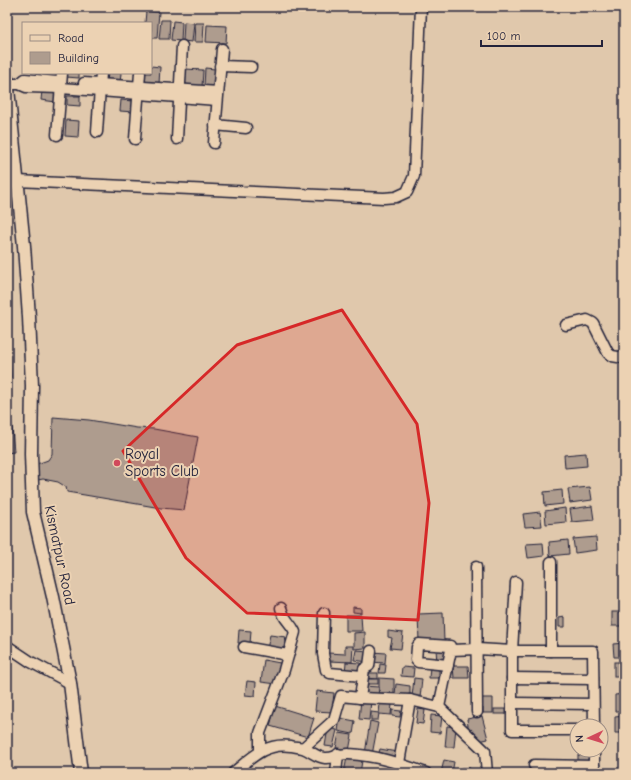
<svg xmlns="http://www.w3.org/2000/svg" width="631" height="780" viewBox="0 0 631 780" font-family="'Comic Neue',sans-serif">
<rect width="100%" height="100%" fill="#e0c8ac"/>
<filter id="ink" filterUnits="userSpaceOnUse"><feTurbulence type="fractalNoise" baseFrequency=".025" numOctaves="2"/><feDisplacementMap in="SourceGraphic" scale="8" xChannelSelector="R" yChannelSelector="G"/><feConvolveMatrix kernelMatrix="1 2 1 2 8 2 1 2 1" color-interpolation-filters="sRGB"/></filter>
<g filter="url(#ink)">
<!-- building -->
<g fill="#ae9c8e" stroke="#22223b">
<polygon points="146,11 159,12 157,38 151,38 151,23 145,23"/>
<polygon points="161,20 170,20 169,39 159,39"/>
<polygon points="173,21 182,22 181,41 171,40"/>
<polygon points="184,22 194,23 192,42 183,41"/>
<polygon points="195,23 204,23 203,42 194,42"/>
<polygon points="207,25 227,26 226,43 206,42"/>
<polygon points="151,66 160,67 159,84 144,84 145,73 151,73"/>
<polygon points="205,68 215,69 214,88 204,87"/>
<polygon points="185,69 203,70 202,87 184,87"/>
<polygon points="66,73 79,73 79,78 66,77"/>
<polygon points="108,73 121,73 120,83 107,82"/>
<polygon points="42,91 57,93 56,102 41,100"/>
<polygon points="67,96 80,96 80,106 67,105"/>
<polygon points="121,100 134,101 133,112 120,111"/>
<polygon points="66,120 79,121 78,137 65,136"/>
<polygon points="7,295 11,378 7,378"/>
<polygon points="11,415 14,452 7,453 7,416"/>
<polygon points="53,417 89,420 137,428 154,429 198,437 184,510 161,508 67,492 66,487 58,482 43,479 38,480 37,464 48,460 52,454"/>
<polygon points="586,453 587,466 565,468 564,455"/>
<polygon points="590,487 592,500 570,503 568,489"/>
<polygon points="562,490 563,504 545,506 544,492"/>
<polygon points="592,506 594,520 572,522 570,509"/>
<polygon points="565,508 566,522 546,524 545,511"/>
<polygon points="540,512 542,526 525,527 523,514"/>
<polygon points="596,537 597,550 575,553 573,539"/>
<polygon points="568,540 569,554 550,556 549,542"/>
<polygon points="543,543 544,556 528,558 526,544"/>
<polygon points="353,607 361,608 361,613 353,612"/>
<rect x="612" y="612" width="12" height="14"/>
<polygon points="443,613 444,642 419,642 418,614"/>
<polygon points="346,615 361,615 362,631 346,631"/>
<polygon points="565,617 565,627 559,627 559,618"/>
<polygon points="239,630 251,631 250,644 238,643"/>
<polygon points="388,631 403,633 401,649 390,648 392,638 388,637"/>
<polygon points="365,632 365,648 354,649 354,633"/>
<polygon points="270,635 286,637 283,652 267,649"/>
<polygon points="624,643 624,657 614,657 613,644"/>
<polygon points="345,646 353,646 352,662 328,661 328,653 345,654"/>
<polygon points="446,648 447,662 437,663 436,649"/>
<polygon points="356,650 369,651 368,662 354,660"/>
<polygon points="372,652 386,653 385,663 371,662"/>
<polygon points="264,660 280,663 277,684 261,682"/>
<polygon points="346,662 360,663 359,674 345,673"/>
<rect x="614" y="662" width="10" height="14"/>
<polygon points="380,664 386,665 385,673 379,673"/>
<polygon points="453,666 468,666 469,678 454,678"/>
<polygon points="402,667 414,668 413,677 401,676"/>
<polygon points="430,667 439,668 439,678 429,678"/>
<polygon points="365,673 378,673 378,679 365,678"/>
<polygon points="379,678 394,679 394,693 379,693"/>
<polygon points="414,678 422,679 420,698 412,697"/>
<rect x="365" y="679" width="13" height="5"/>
<polygon points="247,681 256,682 255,696 245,695"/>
<polygon points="396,684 410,686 410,696 395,695"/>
<polygon points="363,686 379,687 378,697 363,697"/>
<polygon points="317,691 334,693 332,712 315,711"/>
<polygon points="624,694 624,711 615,711 615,695"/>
<polygon points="480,698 493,698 493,713 483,713 483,708 480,708"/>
<polygon points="361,700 371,701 369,720 359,719"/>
<polygon points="380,703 392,704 391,715 379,714"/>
<polygon points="275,706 314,718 308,737 270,726"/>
<polygon points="418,709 425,710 423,724 416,723"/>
<rect x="494" y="709" width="15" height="5"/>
<polygon points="392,710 401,711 400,717 392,716"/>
<polygon points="371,712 379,713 378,720 371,720"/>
<polygon points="431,715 442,716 440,733 430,732"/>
<polygon points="482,716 488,739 479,741 469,733 467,719"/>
<polygon points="624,716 624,733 615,733 615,717"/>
<polygon points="340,718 355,721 353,734 338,731"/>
<polygon points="370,721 378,723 372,755 365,754"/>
<polygon points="447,726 456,727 454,747 445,747"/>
<polygon points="328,728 337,730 333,747 325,746"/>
<polygon points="339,733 352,735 349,751 336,748"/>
<polygon points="380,749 397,752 395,760 378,757"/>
<polygon points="578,755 591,755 591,761 578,762"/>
<polygon points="347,757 362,761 360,773 344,773"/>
<polygon points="444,760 454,762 452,773 441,773"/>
<polygon points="461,768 470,768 470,773 462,773"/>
</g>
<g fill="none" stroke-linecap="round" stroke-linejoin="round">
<!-- minor casing -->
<g stroke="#22223b" stroke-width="13">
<g id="minor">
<polyline points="220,66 251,67"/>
<polyline points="84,83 218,92"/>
<polyline points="7,84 19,84 26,87 61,88 217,100"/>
<polyline points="19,84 25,79 58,82"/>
<polyline points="215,125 246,128"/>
<polyline points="97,132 101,73"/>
<polyline points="57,135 62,73"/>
<polyline points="135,139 140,73"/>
<polyline points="177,139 182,46"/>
<polyline points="214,143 222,49"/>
<polyline points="17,181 384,198 396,197 407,192 414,176 421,7"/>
<polyline points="566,325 587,320 593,323 608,353 612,356 624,358"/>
<polyline points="476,567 477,712"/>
<polyline points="516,582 512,651 512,730 577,730"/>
<polyline points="324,613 323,654 326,670 330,673 362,676"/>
<polyline points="7,646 31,662 70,683"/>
<polyline points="244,647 288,655"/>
<polyline points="551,651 551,562"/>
<polyline points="448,665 418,662 416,660 417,647 419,644 450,646 451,650"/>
<polyline points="512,678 593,679"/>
<polyline points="360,698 364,669 369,666 371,651"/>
<polyline points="513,703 593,704"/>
<polyline points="439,707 451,650 478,649 512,651 593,651 594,726"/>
<polyline points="303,748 334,720 341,696 360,698 410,700 439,707 485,751 487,773"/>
<polyline points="594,750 594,766 596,773"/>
<path d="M260 751V733L284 670 295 632C290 621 284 621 281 608"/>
<polyline points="399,763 410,700"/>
<polyline points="534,765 594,766"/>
<path d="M233 773C251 758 266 742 291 746 295 747 300 747 303 748 311 751 316 757 325 758 333 759 339 753 349 754 375 755 401 764 426 773"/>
<polyline points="336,773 338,754"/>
</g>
</g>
<!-- tertiary casing -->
<g stroke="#22223b" stroke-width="15">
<polyline id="tertiary" points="7,79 24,246 29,317 32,386 31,454 33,512 53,597 70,683 81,773"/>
</g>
<!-- minor -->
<use href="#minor" stroke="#ecd2b3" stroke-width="10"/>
<!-- tertiary -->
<use href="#tertiary" stroke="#ecd2b3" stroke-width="12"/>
</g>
</g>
<!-- marked area -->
<path fill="#d62828" fill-opacity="0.2" stroke="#d62828" stroke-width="3" stroke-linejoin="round" d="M342 310 417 424 429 503 418 620 247 613 186 558 123 451 237 345Z"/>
<!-- markers -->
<circle fill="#d1495b" stroke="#ecd2b3" stroke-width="1.5" cx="117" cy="463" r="4"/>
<g text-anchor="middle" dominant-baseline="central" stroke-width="4" stroke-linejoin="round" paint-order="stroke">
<!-- poi labels -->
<g font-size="15" fill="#22223b" stroke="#ecd2b3" text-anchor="start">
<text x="125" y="454">Royal<tspan x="125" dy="17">Sports Club</tspan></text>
</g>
<!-- street labels -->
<g font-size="15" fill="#22223b" stroke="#ecd2b3">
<text transform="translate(60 555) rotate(78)">Kismatpur Road</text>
</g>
</g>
<!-- margin -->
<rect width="631" height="780" fill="none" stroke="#ecd2b3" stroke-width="24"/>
<rect x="12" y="12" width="607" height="756" fill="none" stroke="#22223b" stroke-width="1.5" filter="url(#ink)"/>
<!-- legend -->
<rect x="22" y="22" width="130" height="52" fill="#ecd2b3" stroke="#9b8c83"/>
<rect x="30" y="35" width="20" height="6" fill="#ecd2b3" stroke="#9b8c83"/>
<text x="58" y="42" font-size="12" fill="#22223b">Road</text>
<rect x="30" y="52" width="20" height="12" fill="#ae9c8e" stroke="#9b8c83"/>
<text x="58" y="62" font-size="12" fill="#22223b">Building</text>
<!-- north arrow -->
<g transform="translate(589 738) rotate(266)"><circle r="19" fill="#ecd2b3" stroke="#9b8c83"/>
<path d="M0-3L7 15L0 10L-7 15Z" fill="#d1495b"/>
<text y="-6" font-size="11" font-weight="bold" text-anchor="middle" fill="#22223b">N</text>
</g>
<!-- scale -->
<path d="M481 40v6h121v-6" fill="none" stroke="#22223b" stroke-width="2"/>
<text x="487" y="40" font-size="12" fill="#22223b" stroke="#ecd2b3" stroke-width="3" paint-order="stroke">100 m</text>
</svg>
